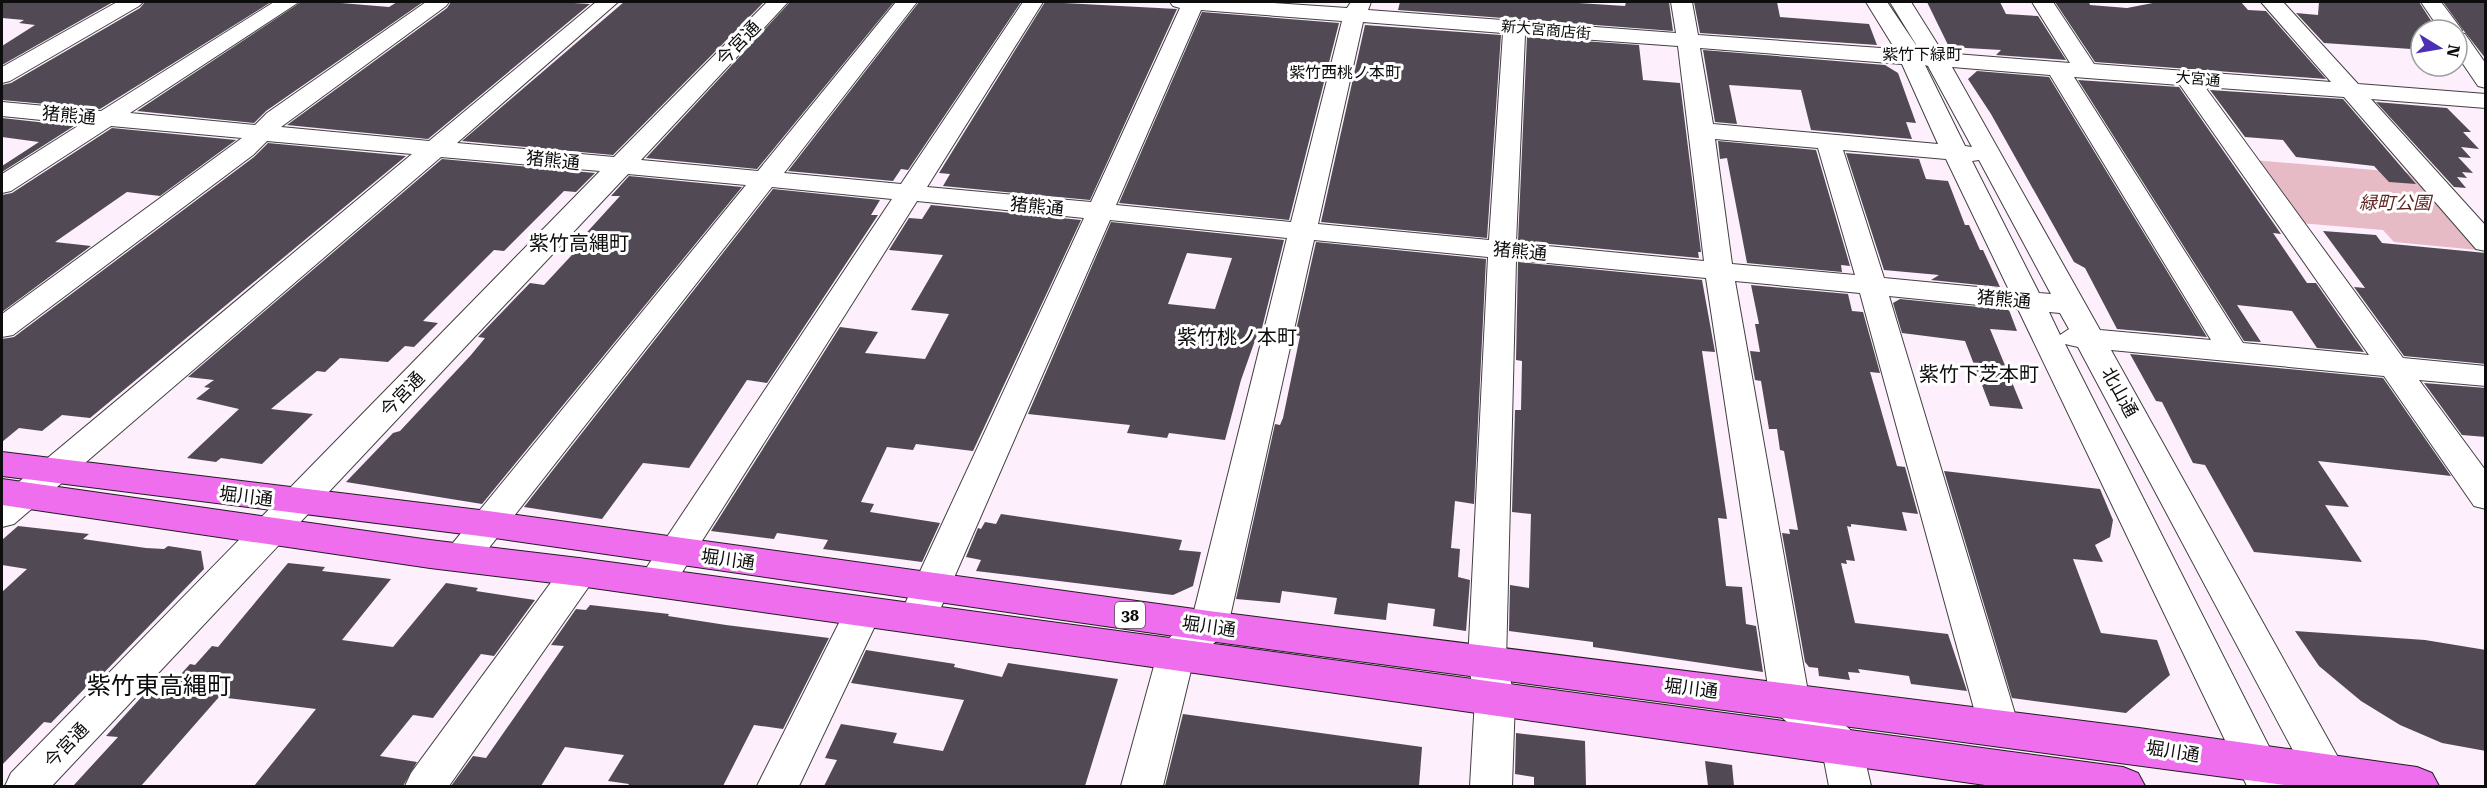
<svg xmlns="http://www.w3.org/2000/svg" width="2487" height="788" viewBox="0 0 2487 788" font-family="'Roboto Serif','Noto Sans JP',serif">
<rect width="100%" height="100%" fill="#feeffd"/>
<!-- green -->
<polygon fill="#e6bbc6" points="2253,160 2411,173 2478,250 2394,242 2383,230 2299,223"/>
<!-- building -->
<g fill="#514a55" fill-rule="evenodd">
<polygon points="2,2 113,2 2,65 2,46 35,25 19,23 24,20 2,18"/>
<polygon points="145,2 271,2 100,109 2,100 2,85 11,83 140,8"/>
<polygon points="301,2 329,2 389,7 397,2 423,2 266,111 254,123 137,111"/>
<polygon points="451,2 558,2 590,4 428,139 287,125 447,8"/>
<polygon points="624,2 764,2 613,155 462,141"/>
<polygon points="790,2 894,2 757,169 646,158"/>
<polygon points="919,2 1021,2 908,170 901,169 893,181 788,171"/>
<polygon points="1045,2 1177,9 1090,200 943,186 950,174 939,173"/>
<polygon points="1400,2 1563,2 1625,6 1626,2 1669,2 1673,31 1398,10"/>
<polygon points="1694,2 1777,2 1780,17 1869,24 1877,45 1700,33"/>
<polygon points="1927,2 2000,2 2006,14 2038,16 2066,60 1996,55 2001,50 1949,47"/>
<polygon points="2055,2 2089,2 2090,5 2127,8 2158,2 2241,2 2248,10 2266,11 2326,79 2095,62"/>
<polygon points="2319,2 2419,2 2437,30 2421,30 2421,57 2411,49 2324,43 2296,13 2318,15"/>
<polygon points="2443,2 2486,2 2486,59 2464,31"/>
<polygon points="1202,12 1339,23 1289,220 1119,203"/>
<polygon points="1365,25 1501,35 1487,238 1321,222"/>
<polygon points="1527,37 1639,45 1643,80 1680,83 1701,252 1698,252 1699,258 1518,241"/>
<polygon points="1703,50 1885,65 1898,73 1916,123 1906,122 1912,139 1811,130 1801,90 1729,85 1737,124 1715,122"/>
<polygon points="1977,71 2049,77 2207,337 2117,329 2085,268 2074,262 1991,114 1968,79"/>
<polygon points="2078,80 2179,87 2281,234 2273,233 2307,283 2316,283 2364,352 2317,348 2292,311 2237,305 2261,342 2244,341"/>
<polygon points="2210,90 2343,99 2416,184 2389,182 2374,166 2296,157 2283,140 2245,137"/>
<polygon points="2376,102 2447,108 2471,132 2463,132 2479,149 2461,147 2471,158 2458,157 2473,173 2462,172 2467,178 2457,177 2466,188 2454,187"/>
<polygon points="2,118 74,126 2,172 2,166 39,142 2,137"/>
<polygon points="112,128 236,140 160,196 127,192 55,242 91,246 2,312 2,195 12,193"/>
<polygon points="1718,141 1816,150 1850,266 1841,265 1842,272 1747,263 1727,158 1720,159"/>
<polygon points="268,143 406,156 90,418 62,415 42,431 19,428 2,442 2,339 14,337 254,157"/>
<polygon points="1846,153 1919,159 1926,179 1948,181 1965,225 1969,225 1980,250 1983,250 2000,287 1931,280 1939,275 1884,270"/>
<polygon points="442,159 595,173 576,192 564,191 504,251 494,250 423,321 438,323 414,347 405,346 388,362 340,358 325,372 317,371 271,409 313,414 262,464 221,458 216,462 187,458 239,409 196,399 210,388 204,387 214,380 188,377"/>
<polygon points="629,176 742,187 482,504 346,482 393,433 400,431 471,355 485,338 478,337 530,283 544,285 584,242 579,241 620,196 611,196"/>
<polygon points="773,189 880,200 871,215 878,215 767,383 747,380 689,468 643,463 602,519 524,507"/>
<polygon points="931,205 1081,220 973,451 916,444 913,450 887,447 861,502 874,504 870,512 940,523 922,562 823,549 828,540 777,533 774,539 711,531 840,327 878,332 865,353 925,359 949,314 911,310 943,255 889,250 909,218 922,219"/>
<path d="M1111 222 1284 240 1261 332H1258L1241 380 1225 440 1169 433 1167 438 1127 433 1130 425 1028 414ZM1187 253 1232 258 1215 309 1168 304Z"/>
<polygon points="2323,231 2376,235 2382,243 2486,253 2486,364 2404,356 2354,287 2365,288"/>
<polygon points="1316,242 1486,259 1474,504 1455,501 1451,548 1460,549 1458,577 1470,580 1466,631 1433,626 1435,609 1388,603 1386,620 1334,614 1337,598 1282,591 1280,603 1236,599 1275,424 1280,425 1283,418 1300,336 1295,335"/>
<polygon points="1518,262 1702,280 1715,352 1702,351 1727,519 1718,518 1726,586 1742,587 1746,624 1756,626 1763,672 1593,647 1593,642 1509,631 1510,585 1529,588 1531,514 1512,512 1515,410 1521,410 1522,361 1516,360"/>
<polygon points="1751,285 1848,294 1852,311 1863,312 1880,373 1870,372 1871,375 1897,466 1905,467 1918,514 1902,512 1907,531 1851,524 1851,527 1847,526 1855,561 1846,560 1847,564 1841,563 1855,623 1948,634 1967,691 1911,684 1909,676 1858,669 1860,673 1848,672 1850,680 1819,676 1818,668 1809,667 1805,662 1782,533 1790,534 1789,529 1798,530 1784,451 1780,450 1777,429 1769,429 1761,381 1755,380 1750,351 1760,352 1755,324 1759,324"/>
<polygon points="1900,299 2009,310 2017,331 1990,329 2023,409 1990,406 1965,341 1902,333 1893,303"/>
<polygon points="2130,354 2383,378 2451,476 2318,461 2349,507 2325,505 2362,562 2254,552 2205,465 2193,463 2162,402 2156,401"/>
<polygon points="2424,383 2486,388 2486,437 2462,435"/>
<polygon points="1944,471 2100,489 2113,520 2110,537 2095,545 2103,562 2073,559 2101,633 2157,640 2170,675 2126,713 2012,698"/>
<polygon points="1001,514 1182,540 1179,550 1201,552 1193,586 1173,595 976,571 981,560 966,557 978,528 981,529 985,522 996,524"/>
<polygon points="18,526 89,534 83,539 146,548 164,549 168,546 201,551 204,569 94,683 91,682 51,723 44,722 2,765 2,592 27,569 2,565 2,540"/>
<polygon points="288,563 325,567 322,571 391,579 342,640 393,647 446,583 478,588 476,591 535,600 494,656 481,654 433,718 413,715 380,756 417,762 403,786 254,786 316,709 219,697 141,786 73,786 118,737 106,736 147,691 164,693 190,664 195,665 212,646 218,647"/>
<polygon points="590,605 669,614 668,616 726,625 829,638 783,729 754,725 723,786 628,786 629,784 608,781 624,755 565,747 541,786 451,786 473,756 486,758 564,646 551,645 576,609 586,610"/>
<polygon points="2295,631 2425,640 2486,650 2486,751 2442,743 2400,725 2361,701 2319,666"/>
<polygon points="866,650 955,664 954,667 1002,677 1008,663 1118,679 1085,786 824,786 837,760 825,758 841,724 897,733 893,743 943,751 964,700 851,683"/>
<polygon points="1183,714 1422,747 1419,786 1165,786"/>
<polygon points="1516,733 1585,741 1586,786 1534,786 1534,777 1515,774"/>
<polygon points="1705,761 1732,765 1734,786 1708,786"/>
</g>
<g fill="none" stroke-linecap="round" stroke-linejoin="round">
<!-- minor casing -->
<g stroke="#404040" stroke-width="2">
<g id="minor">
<polygon points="117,2 143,2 139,6 10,81 2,83 2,67"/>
<path d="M274 2H299L130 113 255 125 267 113 426 2H449L446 6 281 127 429 141 596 2H618L457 143 614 157 767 2H788L641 160 758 171 896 2H917L784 173 901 184 1023 2H1043L927 187 1091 202 1180 8 1173 6 1170 2H1258L1347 8 1351 2H1371L1368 10 1676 33 1671 2H1692L1698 35 1895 49 1866 2H1887L1920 51 1890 2H1911L1943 53 2070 63 2032 2H2053L2094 64 2331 82 2261 2H2283L2358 84 2486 94V108L2371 99 2486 226V251L2476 249 2344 97 2205 87 2403 358 2486 366V386L2419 380 2486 471V509L2474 506 2384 376 2111 350 2354 786H2312L2078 347 2065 344 2289 786H2247L2018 309 1889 296 2019 727 2013 739 1999 744 1985 739 1979 727 1860 293 1735 281 1808 692 1856 735 1862 747 1871 786H1829L1823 755 1776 712 1770 700 1706 278 1516 260 1506 662 1515 699 1512 786H1470L1475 699 1468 662 1488 257 1314 240 1228 626 1222 636 1193 662 1163 786H1121L1157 655 1162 644 1192 619 1287 238 1110 220 936 619 930 629 917 634 904 629 898 619 1084 218 917 201 669 593 656 597 643 593 638 583 643 573 892 199 772 187 474 567 461 571 448 567 443 558 448 549 746 185 628 174 52 786H5L11 773 600 171 441 157 14 524 2 527V496L412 154 267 141 253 155 13 335 2 337V314L242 138 111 126 11 191 2 193V174L81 124 2 116V102L101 111ZM1201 10 1342 21 1291 222 1116 205ZM1363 22 1503 33 1489 240 1318 224ZM1525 35 1678 46 1704 261 1516 243ZM1700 48 1902 64 1938 144 1713 124ZM1925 65 1928 66 1972 147 1965 146ZM1952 67 2050 75 2211 340 2100 330ZM2074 77 2180 85 2369 355 2243 343ZM1715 139 1818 148 1855 275 1732 264ZM1843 150 1946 159 2009 290 1884 278ZM1979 160 2051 294 2039 293 1972 161ZM2049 312 2060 313 2069 329 2060 335Z"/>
<polygon points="2421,2 2441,2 2462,30 2460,33 2465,34 2486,64 2486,88 2478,86 2457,55 2457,30 2440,30"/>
<polygon points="579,558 592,562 597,572 592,582 449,786 405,786 411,773 566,562"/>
<polygon points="863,597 876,601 882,611 799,786 757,786 850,601"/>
</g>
</g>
<!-- major casing -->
<g stroke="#1e1e1e" stroke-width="2">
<g id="major">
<polygon points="2,452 488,511 1209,611 2139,728 2417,767 2432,773 2439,786 2291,786 1209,641 488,537 2,476"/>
<polygon points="2,479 430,540 579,558 2123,767 2138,773 2145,786 1992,786 579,586 430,568 2,505"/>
</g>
</g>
<!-- minor -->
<use href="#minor" fill="#fff" fill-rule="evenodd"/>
<!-- major -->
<use href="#major" fill="#ef6eed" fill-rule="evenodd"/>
</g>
<g text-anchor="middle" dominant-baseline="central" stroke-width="6" stroke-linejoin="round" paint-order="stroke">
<!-- far-street labels -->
<g font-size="15" fill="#0d0d0d" stroke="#fff">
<text transform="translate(1546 30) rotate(5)">新大宮商店街</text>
<text transform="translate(2198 79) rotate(5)">大宮通</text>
</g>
<!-- far-neighbourhood labels -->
<g font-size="16" fill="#0d0d0d" stroke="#fff">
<text x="1922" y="54">紫竹下緑町</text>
<text x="1345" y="72">紫竹西桃ノ本町</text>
</g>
<!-- shield labels -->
<rect fill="#fff" stroke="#565656" stroke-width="1.5" x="1115" y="602" width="30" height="26" rx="4.5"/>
<g font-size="16" font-weight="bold" fill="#0d0d0d">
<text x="1130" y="615">38</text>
</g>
<!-- street labels -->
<g font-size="18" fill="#0d0d0d" stroke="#fff">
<text transform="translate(738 43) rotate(-46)">今宮通</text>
<text transform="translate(69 115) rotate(5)">猪熊通</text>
<text transform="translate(553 160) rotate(6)">猪熊通</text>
<text transform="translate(1037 206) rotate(6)">猪熊通</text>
<text transform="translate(1520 251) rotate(5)">猪熊通</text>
<text transform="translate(2004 299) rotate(5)">猪熊通</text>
<text transform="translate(2120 392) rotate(61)">北山通</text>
<text transform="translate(402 394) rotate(-46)">今宮通</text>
<text transform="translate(246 496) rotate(7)">堀川通</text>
<text transform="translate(728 559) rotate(8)">堀川通</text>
<text transform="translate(1209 626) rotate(8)">堀川通</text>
<text transform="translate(1691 688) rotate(7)">堀川通</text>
<text transform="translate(66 745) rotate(-46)">今宮通</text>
<text transform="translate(2173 751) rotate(9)">堀川通</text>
</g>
<!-- park labels -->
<g font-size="18" font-style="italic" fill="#602522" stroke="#fff">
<text x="2395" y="202">緑町公園</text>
</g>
<!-- neighbourhood labels -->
<g font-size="20" fill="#0d0d0d" stroke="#fff">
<text x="579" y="243">紫竹高縄町</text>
<text x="1237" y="337">紫竹桃ノ本町</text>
<text x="1979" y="374">紫竹下芝本町</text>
</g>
<!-- near-neighbourhood labels -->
<g font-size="24" fill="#0d0d0d" stroke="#fff">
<text x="159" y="686">紫竹東高縄町</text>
</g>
</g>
<!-- border -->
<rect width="2487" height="788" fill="none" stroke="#0d0d0d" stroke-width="6"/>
<!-- north arrow -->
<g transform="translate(2439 48) rotate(101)"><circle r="28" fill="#ffffff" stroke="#9e9e9e" stroke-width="1.5"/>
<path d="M0-4.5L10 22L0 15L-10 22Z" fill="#4b2fb4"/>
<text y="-9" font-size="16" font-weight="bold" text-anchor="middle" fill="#0d0d0d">N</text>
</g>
</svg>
